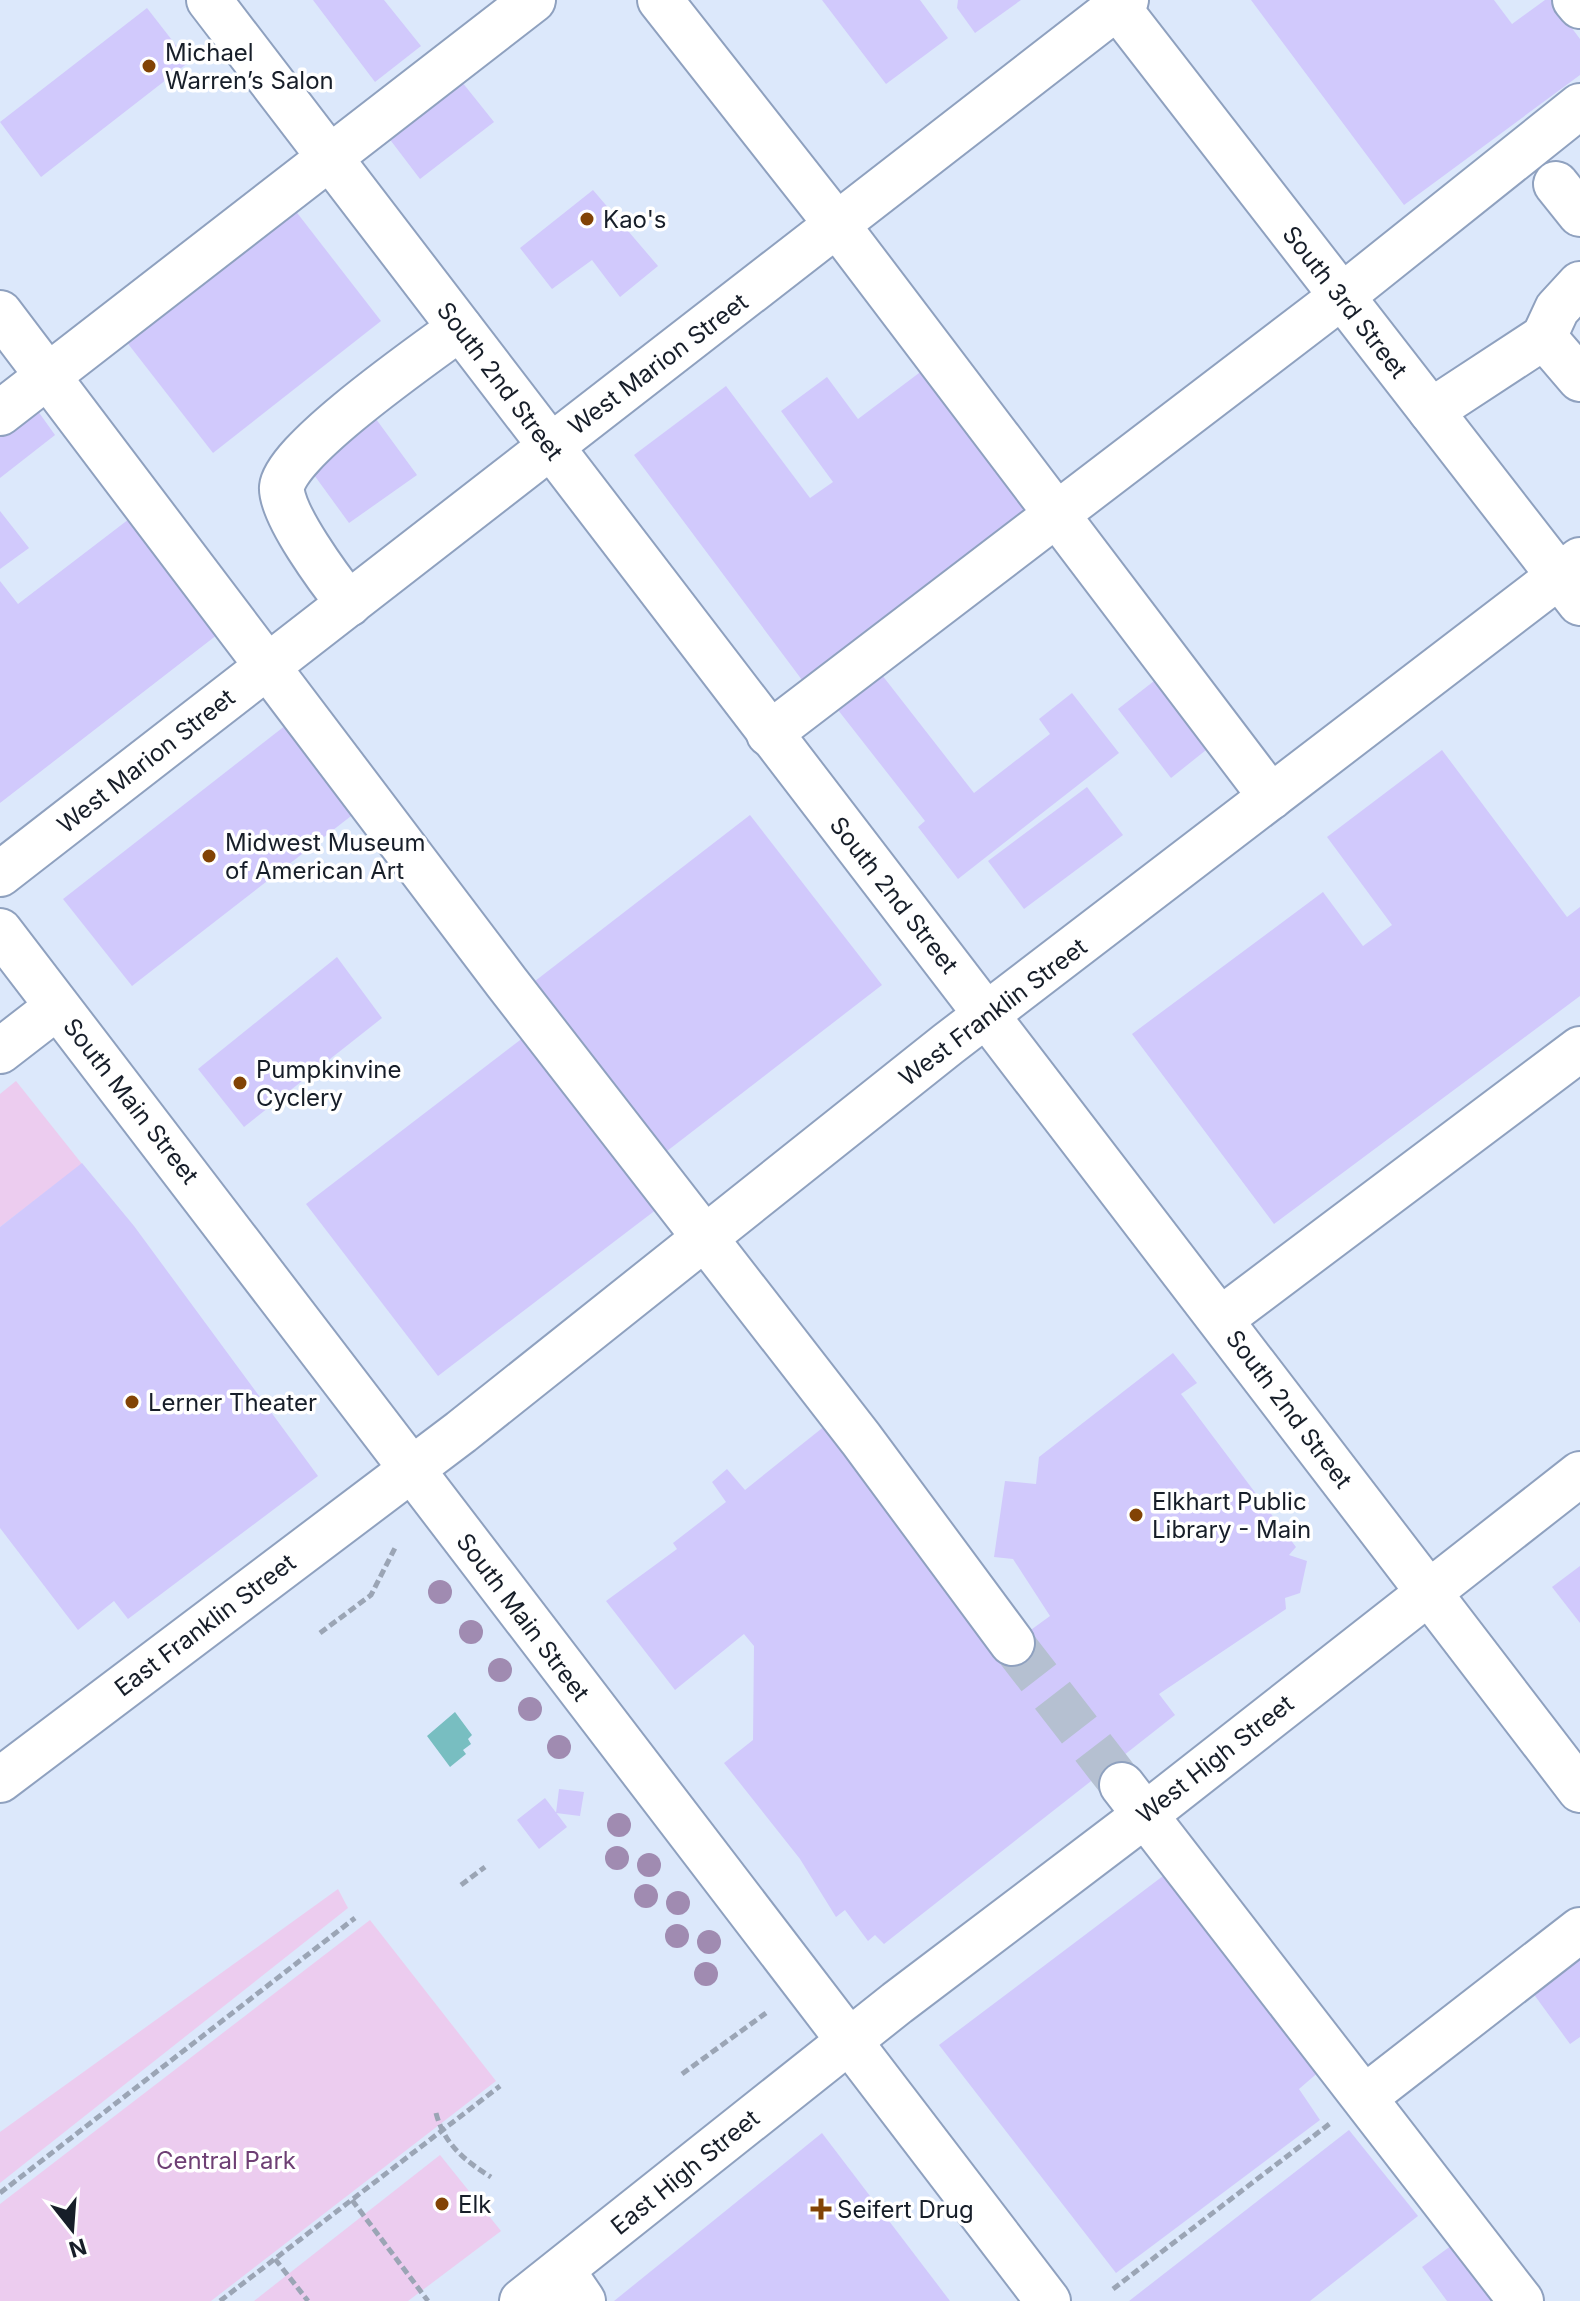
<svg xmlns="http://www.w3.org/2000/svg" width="1580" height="2301" viewBox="0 0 1580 2301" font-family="Inter,sans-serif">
<rect width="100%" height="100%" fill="#dce8fb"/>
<!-- green -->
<g fill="#ecccef">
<polygon points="16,1081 82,1164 0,1227 0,1094"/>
<polygon points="338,1889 348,1908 0,2183 0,2132"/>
<polygon points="370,1920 496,2081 211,2301 0,2301 0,2204"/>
<polygon points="440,2155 501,2231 408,2301 254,2301"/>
</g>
<!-- water -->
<polygon fill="#78bec1" points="455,1712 472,1735 468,1739 471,1744 463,1750 466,1754 450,1767 427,1736"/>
<!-- building -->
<g fill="#d1c9fc">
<polygon points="313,0 384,0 421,46 375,82"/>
<polygon points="822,0 920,0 948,38 886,84"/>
<polygon points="958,0 1021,0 975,33 957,8"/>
<polygon points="1251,0 1494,0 1512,24 1545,0 1551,0 1580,39 1580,75 1404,205"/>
<polygon points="147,8 189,62 41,177 0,122"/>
<polygon points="458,77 494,122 420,179 385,133"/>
<polygon points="593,190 658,266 620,297 592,260 552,289 520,248"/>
<polygon points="291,205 381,321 213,453 122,336"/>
<polygon points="927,367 1036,512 805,684 634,455 726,386 810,498 833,482 781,411 827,377 858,419"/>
<polygon points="35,407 55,435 0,478 0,434"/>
<polygon points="376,419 417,475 349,523 309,468"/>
<polygon points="0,511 29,548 0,569"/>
<polygon points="133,516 222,631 0,803 0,581 18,604"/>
<polygon points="882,675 974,793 1050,734 1039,719 1072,693 1119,753 958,879 918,827 925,821 838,710"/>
<polygon points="1158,678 1211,746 1171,778 1118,709"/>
<polygon points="286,725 355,813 132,986 63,899"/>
<polygon points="1442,750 1567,917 1580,907 1580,996 1274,1224 1132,1034 1323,892 1363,946 1392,925 1327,837"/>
<polygon points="1087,787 1123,835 1024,909 988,861"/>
<polygon points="750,815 882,985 658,1158 526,988"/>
<polygon points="337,957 382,1018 244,1127 198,1069"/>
<polygon points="528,1034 661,1206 438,1376 306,1204"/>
<polygon points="82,1163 134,1226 318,1476 128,1619 114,1601 78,1630 0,1528 0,1227"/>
<polygon points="1173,1353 1197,1383 1181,1394 1296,1547 1289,1555 1307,1561 1300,1593 1285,1598 1286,1609 1159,1694 1175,1715 884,1944 875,1935 868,1941 845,1910 836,1917 800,1859 724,1763 753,1740 754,1646 744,1634 675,1690 606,1601 677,1549 673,1543 726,1502 712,1482 727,1469 745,1490 826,1425 1006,1648 1050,1616 1013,1559 994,1557 1005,1481 1036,1484 1039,1457"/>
<polygon points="1580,1566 1580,1623 1552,1587"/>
<polygon points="559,1789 584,1792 580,1816 556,1813"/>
<polygon points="545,1798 567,1827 539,1849 517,1820"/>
<polygon points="1167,1873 1321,2070 1299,2089 1320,2120 1116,2273 939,2045"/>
<polygon points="1580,1952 1580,2037 1570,2044 1530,1989"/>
<polygon points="1349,2130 1418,2216 1310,2301 1129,2301"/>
<polygon points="822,2133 950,2301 614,2301"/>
<polygon points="1459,2240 1503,2301 1447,2301 1422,2267"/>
</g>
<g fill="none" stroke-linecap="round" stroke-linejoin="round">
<!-- minor-tunnel -->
<polyline stroke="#b5c0d1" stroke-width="44" stroke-dasharray="44 22" stroke-linecap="butt" points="1012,1643 1122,1785"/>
<!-- minor casing -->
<g stroke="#8fa1bf" stroke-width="48">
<g id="minor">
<polyline points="660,0 838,226 1271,797"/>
<polyline points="1575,0 1580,6"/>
<polyline points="1556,184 1580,214"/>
<polyline points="0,313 507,983 861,1439 1012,1643"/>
<polyline points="1544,337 1580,379"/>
<polyline points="1431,411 1544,337 1557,309 1580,284"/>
<polyline points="0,413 533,0"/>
<path d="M349 604C332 583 279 512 282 487 286 450 426 353 460 328"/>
<polyline points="769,734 1341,297 1580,106"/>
<polyline points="0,874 1126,0"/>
<polyline points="0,931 1048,2301"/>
<polyline points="0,1051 57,1007"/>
<polyline points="1221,1319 1580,1049"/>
<polyline points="1122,1785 1521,2301"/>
<polyline points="1365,2097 1580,1930"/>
<polyline points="562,2270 583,2301"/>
<polyline points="522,2301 897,2003 1145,1815 1580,1474"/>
</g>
</g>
<!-- major casing -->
<g stroke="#8fa1bf" stroke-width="48">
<g id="major">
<polyline points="209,0 1580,1790"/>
<polyline points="1112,0 1580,603"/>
<polyline points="0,1780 461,1432 948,1044 1580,560"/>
</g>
</g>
<!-- path -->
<g stroke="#9ba5b5" stroke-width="5" stroke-dasharray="8 4" stroke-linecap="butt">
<polyline points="320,1633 371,1595 396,1546"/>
<polyline points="461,1885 485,1867"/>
<polyline points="682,2074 766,2013"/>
<path d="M436 2113C444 2144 465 2161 491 2177"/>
<polyline points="0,2193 355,1918"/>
<polyline points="352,2200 428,2301"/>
<polyline points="275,2259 308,2301"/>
<polyline points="1113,2289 1332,2122"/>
<polyline points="220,2301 500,2086"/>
</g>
<!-- minor -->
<use href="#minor" stroke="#fff" stroke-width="44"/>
<!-- major -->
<use href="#major" stroke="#fff" stroke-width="44"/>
</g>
<!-- trees -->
<g fill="#a08bb1">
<circle cx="440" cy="1592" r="12"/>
<circle cx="471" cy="1632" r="12"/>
<circle cx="500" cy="1670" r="12"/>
<circle cx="530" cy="1709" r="12"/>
<circle cx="559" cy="1747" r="12"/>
<circle cx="619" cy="1825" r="12"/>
<circle cx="617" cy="1858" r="12"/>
<circle cx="649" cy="1865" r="12"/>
<circle cx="646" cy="1896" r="12"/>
<circle cx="678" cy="1903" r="12"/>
<circle cx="677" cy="1936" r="12"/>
<circle cx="709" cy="1942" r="12"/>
<circle cx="706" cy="1974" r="12"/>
</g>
<!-- markers -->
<g fill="#824305" stroke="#fff" stroke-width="3">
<circle cx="149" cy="66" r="8"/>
<circle cx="587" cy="219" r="8"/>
<circle cx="209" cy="856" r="8"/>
<circle cx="240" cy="1083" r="8"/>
<circle cx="132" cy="1402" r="8"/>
<circle cx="1136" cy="1515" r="8"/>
<circle cx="442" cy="2204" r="8"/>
<path d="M817 2197h8v8h8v8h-8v8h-8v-8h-8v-8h8z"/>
</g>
<g text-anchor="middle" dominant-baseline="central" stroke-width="7" stroke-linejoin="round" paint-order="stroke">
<!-- poi labels -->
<g font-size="24" fill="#171e29" stroke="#fff" text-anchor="start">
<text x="165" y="52">Michael<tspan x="165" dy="28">Warren’s Salon</tspan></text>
<text x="603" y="219">Kao's</text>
<text x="225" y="842">Midwest Museum<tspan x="225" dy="28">of American Art</tspan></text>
<text x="256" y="1069">Pumpkinvine<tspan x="256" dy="28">Cyclery</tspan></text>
<text x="148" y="1402">Lerner Theater</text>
<text x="1152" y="1501">Elkhart Public<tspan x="1152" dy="28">Library - Main</tspan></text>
<text x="458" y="2204">Elk</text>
<text x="837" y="2209">Seifert Drug</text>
</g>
<!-- street labels -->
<g font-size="24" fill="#171e29" stroke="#fff">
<text transform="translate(1345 302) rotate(52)">South 3rd Street</text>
<text transform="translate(658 364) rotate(-37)">West Marion Street</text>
<text transform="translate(500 381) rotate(53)">South 2nd Street</text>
<text transform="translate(146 761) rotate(-38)">West Marion Street</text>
<text transform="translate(894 895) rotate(52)">South 2nd Street</text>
<text transform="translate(993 1012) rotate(-37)">West Franklin Street</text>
<text transform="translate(131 1101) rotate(52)">South Main Street</text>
<text transform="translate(1289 1409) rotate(53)">South 2nd Street</text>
<text transform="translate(523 1617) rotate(53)">South Main Street</text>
<text transform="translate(205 1625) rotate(-37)">East Franklin Street</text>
<text transform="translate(1215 1759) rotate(-38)">West High Street</text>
<text transform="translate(685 2172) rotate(-39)">East High Street</text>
</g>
<!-- park labels -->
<g font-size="24" fill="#6e3f74" stroke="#fff">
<text x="226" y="2160">Central Park</text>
</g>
</g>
<!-- north arrow -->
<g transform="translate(72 2229) rotate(163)" stroke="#ffffff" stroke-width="6" paint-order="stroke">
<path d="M0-6L14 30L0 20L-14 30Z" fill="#171e29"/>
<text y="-12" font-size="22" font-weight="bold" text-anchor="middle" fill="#171e29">N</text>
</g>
</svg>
